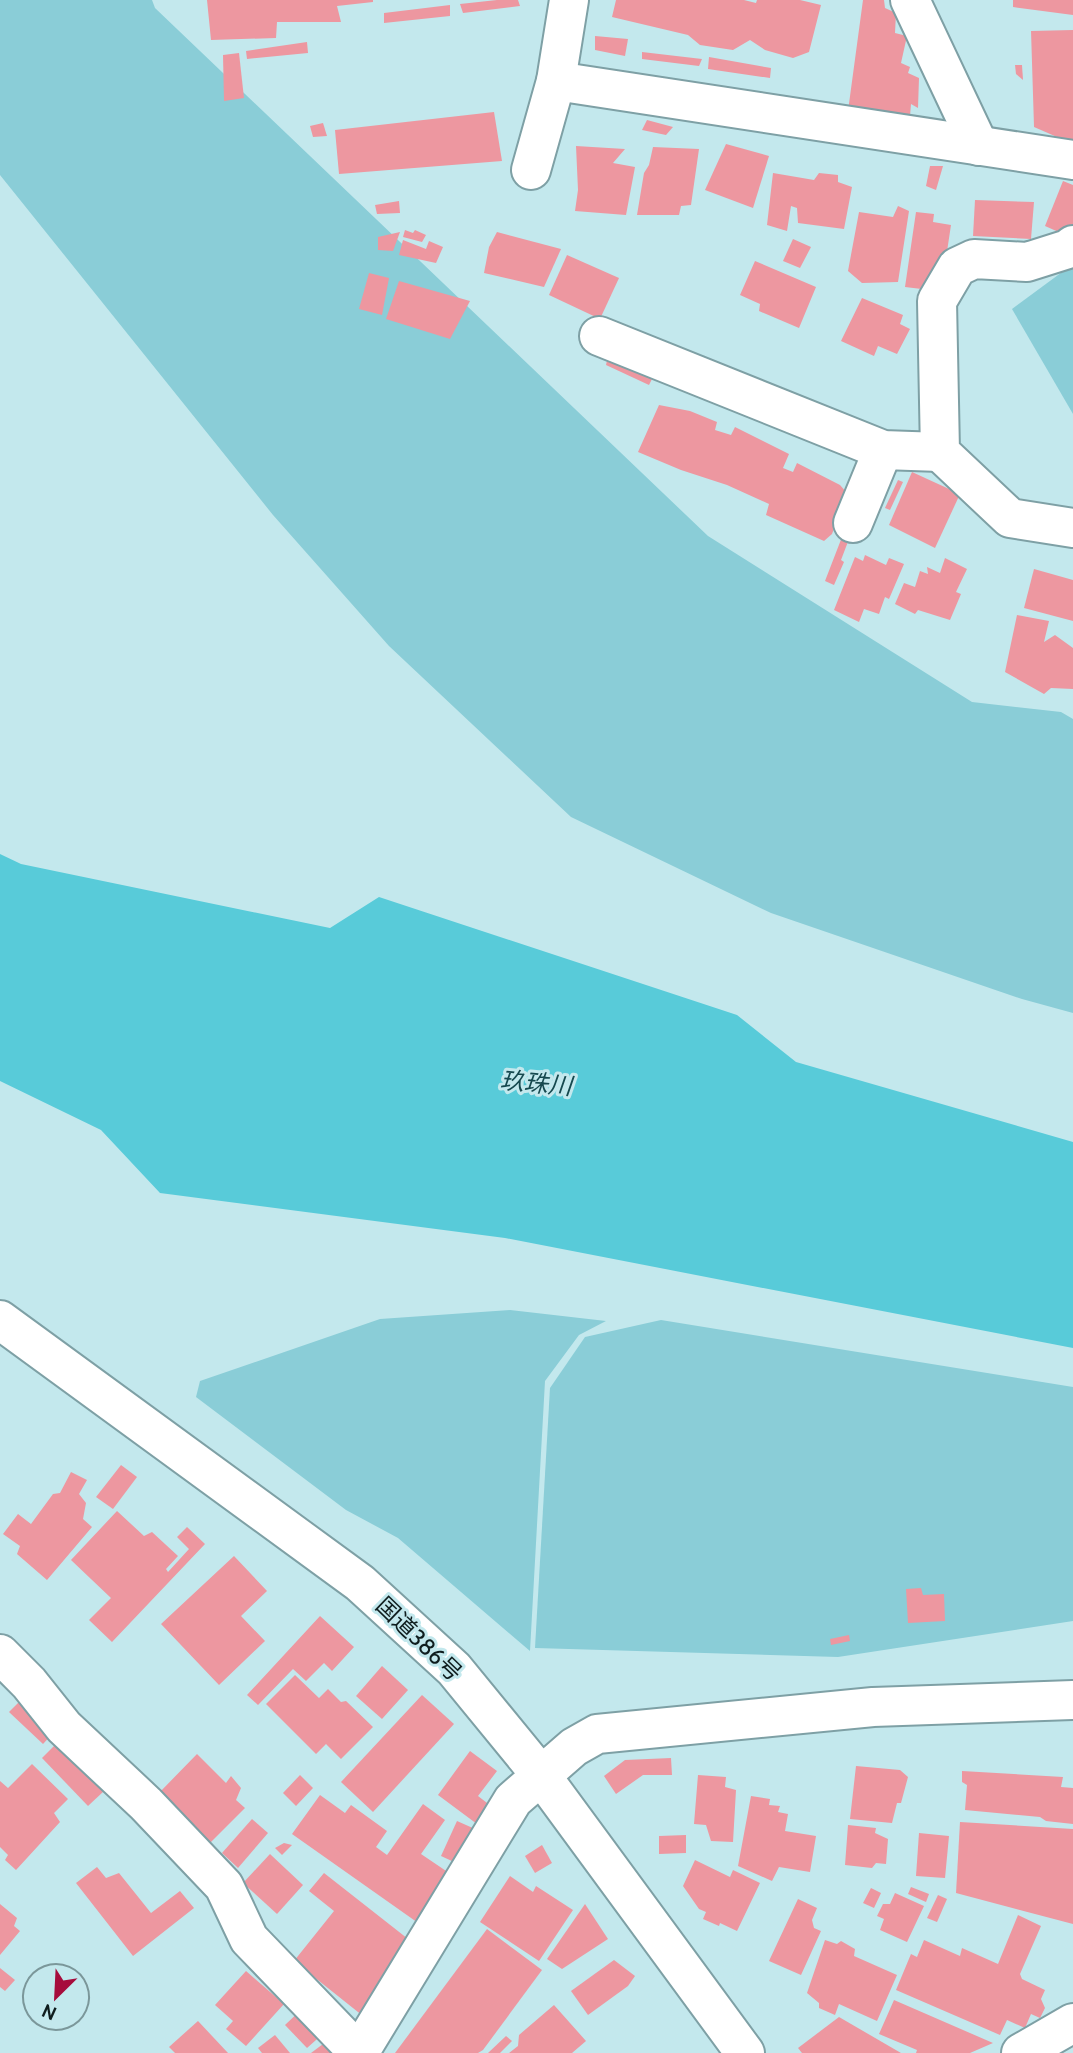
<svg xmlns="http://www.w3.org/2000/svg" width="1073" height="2053" viewBox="0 0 1073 2053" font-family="Cabin,'Noto Sans JP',sans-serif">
<rect width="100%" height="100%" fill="#c3e8ed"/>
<!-- green -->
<g fill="#8acdd7">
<polygon points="0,0 152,0 155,8 708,536 972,702 1061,712 1073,719 1073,1013 1022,999 771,913 571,817 389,646 273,515 0,175"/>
<polygon points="1073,264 1073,414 1012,309"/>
<polygon points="510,1310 606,1321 579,1335 545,1381 530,1651 398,1538 346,1510 196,1397 200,1381 380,1319"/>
<polygon points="661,1320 1073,1387 1073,1621 838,1657 535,1648 550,1388 585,1337"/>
</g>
<!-- water -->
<polygon fill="#58cbd9" points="0,854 21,864 330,928 379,897 737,1015 796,1062 1073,1142 1073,1348 505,1238 160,1193 101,1130 0,1081"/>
<!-- building -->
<g fill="#ed97a0">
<polygon points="207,0 373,0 373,2 337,6 341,22 277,22 276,38 211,40"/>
<polygon points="497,0 518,0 520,6 463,13 460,4"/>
<polygon points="616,0 744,0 756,3 757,0 800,0 821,5 809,52 793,58 765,50 750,40 733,50 700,45 688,35 612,17"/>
<polygon points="863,0 884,0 885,8 896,13 895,33 907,36 901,63 910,67 908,73 919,78 918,108 911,104 910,116 848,111"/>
<polygon points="1013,0 1073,0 1073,15 1013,7"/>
<polygon points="450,5 450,16 384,23 384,13"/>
<polygon points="1073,30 1073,139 1064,140 1034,127 1031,31"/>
<polygon points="595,36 628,39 625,56 595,50"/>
<polygon points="307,42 308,53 247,59 246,51"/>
<polygon points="642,52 702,59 699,66 642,59"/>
<polygon points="239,53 244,98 224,101 223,55"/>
<polygon points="709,57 771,68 770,78 708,69"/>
<polygon points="1015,65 1022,65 1023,80 1016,74"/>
<polygon points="494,112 502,161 339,174 335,130"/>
<polygon points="647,120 673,127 666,135 642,130"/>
<polygon points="323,123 327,136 313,137 310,126"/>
<polygon points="726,144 769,156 753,208 705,190"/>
<polygon points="576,146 625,149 613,163 635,167 626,215 575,211 578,190"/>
<polygon points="653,147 699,149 691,205 681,206 679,215 637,215 644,173 649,165"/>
<polygon points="930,166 943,166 936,190 926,186"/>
<polygon points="773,173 814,180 819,173 838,175 838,182 852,187 844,229 798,223 797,208 791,206 787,231 767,225"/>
<polygon points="1063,181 1073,185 1073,231 1070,237 1045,226"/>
<polygon points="975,200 1034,202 1031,239 973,236"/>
<polygon points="399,201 400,213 377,214 375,205"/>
<polygon points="898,206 909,211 898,282 862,283 848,271 859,212 893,217"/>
<polygon points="916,212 934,214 933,222 951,225 943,278 930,290 905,287"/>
<polygon points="405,230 413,233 415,230 426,235 422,242 403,237"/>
<polygon points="400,232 393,251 378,250 378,237"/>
<polygon points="497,232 561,249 544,287 484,273 489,247"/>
<polygon points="793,239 811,247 800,268 783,261"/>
<polygon points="403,240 426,249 429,241 443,247 436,263 399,255"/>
<polygon points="567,255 619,278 600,319 549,295"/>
<polygon points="755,261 816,287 799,328 759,311 760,304 740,295"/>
<polygon points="369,273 389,278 382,315 359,309"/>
<polygon points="399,281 470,301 450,339 386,319"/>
<polygon points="862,298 903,315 900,324 910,329 897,354 878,346 874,356 841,341"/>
<polygon points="608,356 654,375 649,385 606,365"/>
<polygon points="659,405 690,411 717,422 715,430 731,435 735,427 789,454 783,468 793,472 797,463 840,485 847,493 832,534 824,541 766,515 769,504 727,485 681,470 638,452"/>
<polygon points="912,472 960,494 935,548 889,525"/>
<polygon points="898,480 903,482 890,510 885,508"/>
<polygon points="842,537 849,539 841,560 844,562 834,585 825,581"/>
<polygon points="865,555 886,565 889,558 904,564 889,599 885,597 879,614 864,609 859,622 834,610 855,557 863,561"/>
<polygon points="945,558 967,569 956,592 961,594 950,620 918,610 915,614 895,604 904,583 915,587 920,571 928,574 927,567 940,573"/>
<polygon points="1034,569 1073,580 1073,621 1024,608"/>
<polygon points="1017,615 1049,621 1044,642 1055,635 1073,648 1073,689 1051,688 1044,694 1005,672"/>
<polygon points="121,1465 137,1477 113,1509 96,1497"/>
<polygon points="71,1472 87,1480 79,1494 86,1503 83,1519 92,1527 47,1580 17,1554 20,1546 3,1534 18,1514 31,1524 53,1494 60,1493"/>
<polygon points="117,1511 144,1536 152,1532 178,1556 166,1569 168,1572 189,1549 177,1537 187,1527 205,1544 112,1642 89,1620 111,1598 71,1560"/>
<polygon points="234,1556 267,1591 241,1616 265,1641 219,1685 161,1624"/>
<polygon points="921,1588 923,1595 944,1594 945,1621 908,1623 906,1589"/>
<polygon points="320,1616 354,1647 332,1671 324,1663 306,1681 293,1669 258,1705 247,1695"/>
<polygon points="849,1635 850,1641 831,1645 830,1639"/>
<polygon points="382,1666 408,1690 382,1719 356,1696"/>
<polygon points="295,1675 319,1698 328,1689 341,1702 346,1701 373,1727 341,1759 326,1744 316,1754 266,1704"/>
<polygon points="422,1695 454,1724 373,1812 341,1782"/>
<polygon points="22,1699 55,1731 43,1744 9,1712"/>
<polygon points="57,1743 104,1791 88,1806 42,1758"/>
<polygon points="470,1751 497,1771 478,1796 491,1806 477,1824 438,1795"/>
<polygon points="197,1754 226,1783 231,1776 241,1788 236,1800 245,1808 210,1843 159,1793"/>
<polygon points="671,1758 672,1775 643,1775 616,1794 604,1776 625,1760"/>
<polygon points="32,1764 68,1799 54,1813 60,1822 16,1870 5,1860 8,1855 0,1847 0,1781 8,1788"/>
<polygon points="856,1766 900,1770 908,1777 901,1803 897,1803 892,1823 850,1819"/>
<polygon points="962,1771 1063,1777 1061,1787 1073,1788 1073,1824 1046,1821 1040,1817 965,1810 967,1785 962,1782"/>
<polygon points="300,1775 313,1788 296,1806 283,1793"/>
<polygon points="698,1775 726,1777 725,1787 736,1790 733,1842 711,1841 706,1825 694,1824"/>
<polygon points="320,1795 345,1813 351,1805 387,1831 376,1847 387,1855 423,1804 445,1820 421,1854 455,1877 421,1925 292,1834"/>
<polygon points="751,1796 770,1799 769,1805 780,1806 778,1812 788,1814 785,1831 816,1836 810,1872 779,1867 772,1881 738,1866"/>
<polygon points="252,1819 268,1833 238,1868 222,1853"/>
<polygon points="457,1821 484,1833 467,1868 441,1856"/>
<polygon points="960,1822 1073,1829 1073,1924 956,1893"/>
<polygon points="848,1825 876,1828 875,1833 888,1839 886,1864 876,1863 872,1868 845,1865"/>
<polygon points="919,1833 949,1836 945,1878 916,1876"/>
<polygon points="686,1835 686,1853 659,1854 659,1836"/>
<polygon points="284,1843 292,1845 282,1855 275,1848"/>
<polygon points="542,1845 552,1863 535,1873 525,1856"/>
<polygon points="270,1854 303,1885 277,1914 243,1883"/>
<polygon points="695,1860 730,1877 733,1870 760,1883 737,1931 720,1923 719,1926 703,1919 706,1912 699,1909 683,1886"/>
<polygon points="97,1867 106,1878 119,1873 151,1913 180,1891 194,1908 133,1956 76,1883"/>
<polygon points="324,1873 417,1946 363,2016 294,1961 334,1911 309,1891"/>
<polygon points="510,1876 533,1892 536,1886 573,1910 539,1961 480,1922"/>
<polygon points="911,1887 929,1894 926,1902 908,1894"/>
<polygon points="871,1888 881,1893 874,1908 863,1903"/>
<polygon points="895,1893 924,1906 907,1942 880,1930 884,1919 877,1916 883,1904 890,1904"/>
<polygon points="938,1895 947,1899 937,1922 927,1918"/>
<polygon points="798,1899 817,1908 812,1920 814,1928 821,1931 801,1975 769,1961"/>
<polygon points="0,1904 17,1918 14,1926 20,1931 0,1955"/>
<polygon points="585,1904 608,1939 562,1969 547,1959"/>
<polygon points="1018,1915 1041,1926 1020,1974 1022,1979 1045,1990 1041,1999 1045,2008 1040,2018 1031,2014 1025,2028 1007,2020 1000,2035 896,1990 911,1954 917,1957 924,1940 960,1956 962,1948 998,1964"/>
<polygon points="487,1929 542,1970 483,2050 478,2053 395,2053"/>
<polygon points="825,1940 837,1944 841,1941 855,1949 854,1956 897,1975 877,2021 839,2004 835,2015 819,2008 819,2003 807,1993"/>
<polygon points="614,1960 635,1976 628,1986 588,2015 571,1991"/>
<polygon points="0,1968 15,1980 5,1991 0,1987"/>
<polygon points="246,1971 284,2004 246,2046 226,2029 233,2021 215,2005"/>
<polygon points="894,2000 993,2043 970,2053 916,2053 917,2050 879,2034"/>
<polygon points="554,2005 586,2041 572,2053 509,2053 518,2046 519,2035"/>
<polygon points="302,2009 325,2032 307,2048 285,2025"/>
<polygon points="839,2017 901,2053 802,2053 798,2048"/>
<polygon points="198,2021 228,2053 175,2053 169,2047"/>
<polygon points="275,2035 290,2053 262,2053 258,2048"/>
<polygon points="506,2036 512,2041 500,2053 488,2053"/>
<polygon points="331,2038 342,2053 311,2053"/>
</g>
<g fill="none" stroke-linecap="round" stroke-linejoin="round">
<!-- minor casing -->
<g stroke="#7ea0a5" stroke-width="42">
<g id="minor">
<polyline points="910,0 979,146"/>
<polyline points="556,81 1073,160"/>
<polyline points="531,170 556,81 569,0"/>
<polyline points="1073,245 1068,249 1027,262 974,259 957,267 937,301 940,452 1010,518 1073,528"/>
<polyline points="599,336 883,450 940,452"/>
<polyline points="853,523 883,450"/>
<polyline points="0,1654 29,1683 64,1727 146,1804 224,1886 249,1939 359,2053"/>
<polyline points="359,2053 513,1800 574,1747 597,1734 873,1707 1073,1700"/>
<polyline points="1021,2053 1073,2023"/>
</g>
</g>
<!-- highway casing -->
<g stroke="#7ea0a5" stroke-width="42">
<polyline id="highway" points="0,1320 360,1583 454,1669 540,1774 745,2053"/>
</g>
<!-- minor -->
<use href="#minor" stroke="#fff" stroke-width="38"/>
<!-- highway -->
<use href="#highway" stroke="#fff" stroke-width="38"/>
</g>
<g text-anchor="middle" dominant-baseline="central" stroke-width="6" stroke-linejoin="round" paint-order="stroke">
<!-- street labels -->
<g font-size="23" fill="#0f1d1e" stroke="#c3e8ed">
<text transform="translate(419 1639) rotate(44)">国道386号</text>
</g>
<!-- water labels -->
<g font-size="24" font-style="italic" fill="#16494f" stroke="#c3e8ed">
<text transform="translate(536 1083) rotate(5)">玖珠川</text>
</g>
</g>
<!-- north arrow -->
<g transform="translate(56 1997) rotate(204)"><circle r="33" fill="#c3e8ed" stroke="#7b979a" stroke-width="2"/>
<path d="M0-5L12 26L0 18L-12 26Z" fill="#a60c3c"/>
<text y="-10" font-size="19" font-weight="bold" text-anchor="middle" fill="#0f1d1e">N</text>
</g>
</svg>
